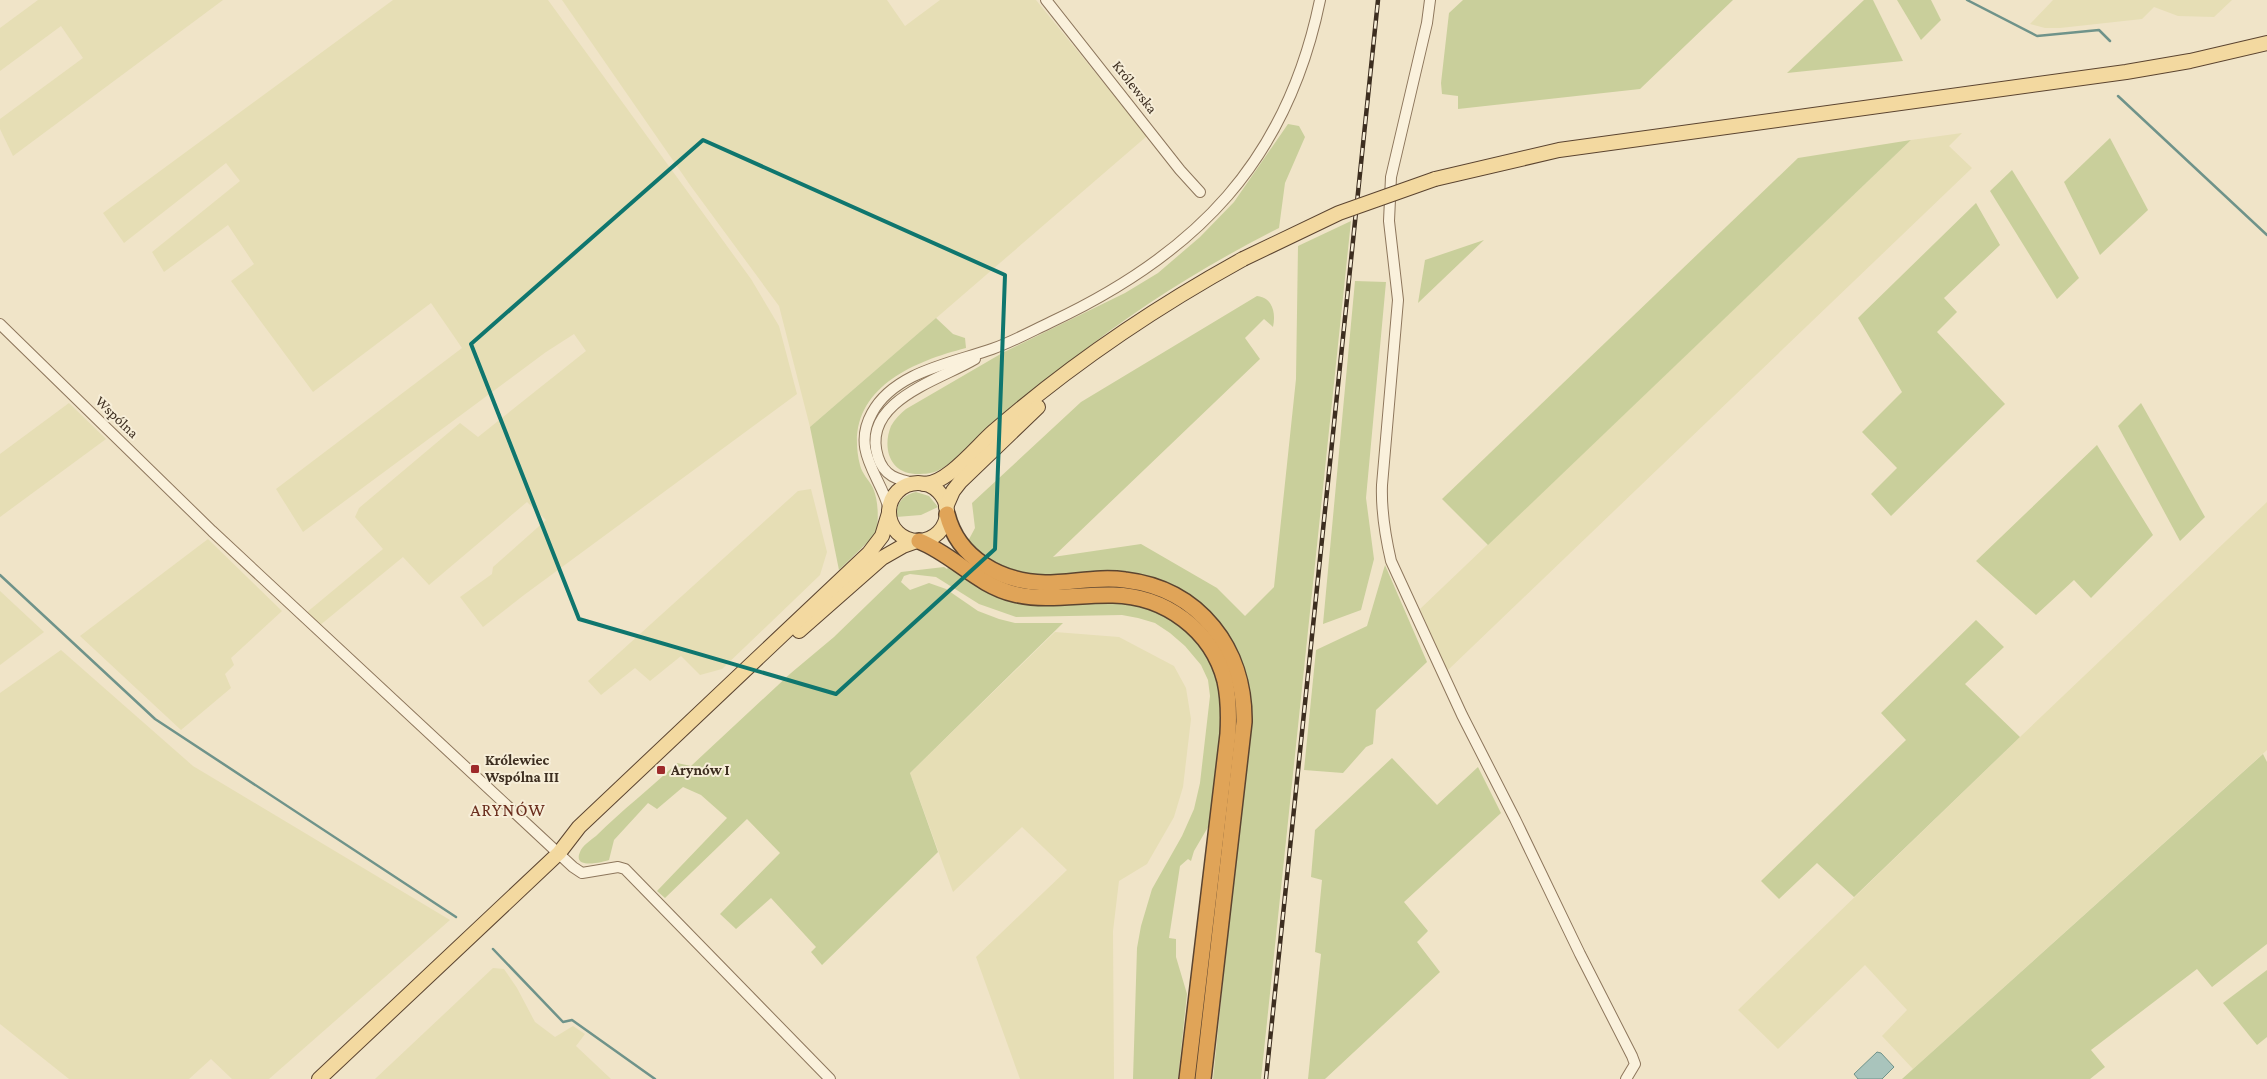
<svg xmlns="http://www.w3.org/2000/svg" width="2267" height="1079" viewBox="0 0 2267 1079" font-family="'Crimson Pro',serif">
<rect width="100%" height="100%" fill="#f0e4c8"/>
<!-- farmland -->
<g fill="#e6deb5">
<polygon points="38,0 223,0 13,156 0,129 0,119 83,58 61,26 0,71 0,28"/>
<polygon points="393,0 548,0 751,279 779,326 797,394 524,595 483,627 460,597 492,574 493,567 546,520 527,502 429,585 403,557 319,626 306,613 383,549 355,517 359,508 460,423 478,437 586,351 574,334 546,352 303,532 276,489 462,348 431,303 313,392 231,281 254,264 228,225 164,272 152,252 240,181 226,163 124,243 103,213"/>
<polygon points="562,0 887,0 905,26 940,0 1036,0 1147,136 810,427 779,306 690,185"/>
<polygon points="2053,0 2232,0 2214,17 2178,16 2154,7 2142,19 2060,28 2045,28 2030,24"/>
<polygon points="1962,133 1949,146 1972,168 1447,671 1420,609 1911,140"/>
<polygon points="69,403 106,439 0,517 0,454"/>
<polygon points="811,489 827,552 820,575 722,669 700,675 681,656 650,681 635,668 601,695 588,681 798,491"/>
<polygon points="2267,502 2267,750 1913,1069 1882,1036 1907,1010 1865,965 1778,1049 1738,1010 2020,737"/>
<polygon points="208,539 282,611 231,658 234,665 225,674 231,688 181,730 80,636"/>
<polygon points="0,591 44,632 0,665"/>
<polygon points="1055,632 1119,637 1174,666 1186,688 1191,719 1183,787 1174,817 1147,864 1119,881 1113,931 1114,1079 1020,1079 976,957 1067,870 1022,827 953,892 910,773"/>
<polygon points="61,650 193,766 450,920 269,1079 232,1079 211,1059 189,1079 69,1079 0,1024 0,693"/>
<polygon points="493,968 504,969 517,988 535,1022 555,1037 573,1026 585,1034 576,1046 611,1079 375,1079"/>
</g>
<!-- green -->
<g fill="#c9cf9b">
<polygon points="1463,0 1733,0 1640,89 1458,109 1458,96 1442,94 1441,83 1449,13"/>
<polygon points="1864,0 1873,0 1903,61 1787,73"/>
<polygon points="1897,0 1931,0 1941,20 1921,40"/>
<path d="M1288 124 1299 126 1305 137 1285 183 1279 228C1206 265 1136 308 1072 360 1044 382 1015 403 989 426 974 439 955 463 937 471 930 474 922 474 915 474 890 473 882 448 891 426 895 419 900 414 906 409L1004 352 1125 293 1158 273 1200 237 1234 202Z"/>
<polygon points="2110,138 2148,210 2100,255 2064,182"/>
<polygon points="1911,140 1488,545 1442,499 1798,158"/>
<polygon points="2012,170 2079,278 2057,299 1990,191"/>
<polygon points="1976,203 2000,245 1944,298 1957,312 1937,332 2005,404 1891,516 1871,494 1897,468 1862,432 1902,392 1858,318"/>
<path d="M1351 221 1261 1079H1213L1250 716C1248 659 1227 612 1173 587 1160 581 1147 575 1133 574 1101 572 1067 576 1034 576 1005 572 989 561 967 543L975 528 972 503 1081 402 1257 296C1273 298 1276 313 1273 327L1264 319 1245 338 1260 359 1053 557 1141 544 1217 588 1245 616 1274 587 1296 379 1298 246Z"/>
<polygon points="1484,240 1418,303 1425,260"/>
<polygon points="1355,281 1386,282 1366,498 1374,559 1361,610 1323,624"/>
<path d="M936 318 953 334 965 338 966 348C907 363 842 393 860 465 862 474 869 480 873 488 879 502 878 519 877 533L839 570 810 427Z"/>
<polygon points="2141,403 2205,517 2180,541 2118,426"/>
<polygon points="2097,445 2153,535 2091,598 2074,580 2036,615 1976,561"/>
<path d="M916 492 929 496 938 507 921 515 896 517C896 503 903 495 916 492Z"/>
<path d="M950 565 988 591 1139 603 1172 616 1202 646 1219 679 1223 720 1211 822 1194 851 1191 861 1188 859 1180 866 1169 938 1176 939V957L1187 994 1178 1079H1133L1137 948 1141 926 1152 889 1182 836 1194 809 1200 783 1210 696 1208 680 1201 665 1185 646 1170 633 1155 623 1138 618 1122 615 1016 617 979 604 936 577 910 574 904 576 901 582 910 590 929 583 946 589 978 611 999 619 1015 623H1063L910 773 938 852 822 965 811 952 816 947 771 898 736 929 720 914 780 853 747 819 665 898 657 891 727 818 701 795 683 787 657 809 648 803 614 840 609 860C603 862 572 870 580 852 582 846 591 840 596 836 622 810 651 788 677 763L691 766 791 673 834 637 901 572 944 567 947 569Z"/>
<polygon points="1385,565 1427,662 1376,710 1373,744 1366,747 1343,773 1304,770 1316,650 1367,626"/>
<polygon points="1976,620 2004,647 1965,684 2020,737 1854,897 1817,863 1779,899 1761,881 1906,740 1881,713"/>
<polygon points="2263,754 2267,762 2267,944 2212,987 2197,969 2091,1050 2105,1067 2090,1079 1902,1079"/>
<polygon points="1392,758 1437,805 1478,767 1501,813 1404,902 1428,931 1417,942 1440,972 1325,1079 1308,1079 1321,954 1315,952 1322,880 1311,877 1315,830"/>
<polygon points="2267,970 2267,1037 2257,1045 2223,1003"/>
</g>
<!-- water -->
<polygon fill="#a9c4bc" stroke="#6f938a" points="1877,1052 1881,1053 1894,1067 1882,1079 1858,1079 1854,1074"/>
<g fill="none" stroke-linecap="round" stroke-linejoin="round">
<!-- stream -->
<g stroke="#6f938a" stroke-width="2.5">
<polyline points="1967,0 2037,36 2099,30 2110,41"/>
<polyline points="2118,96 2267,235"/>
<polyline points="0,575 155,719 456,917"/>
<polyline points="493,949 563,1022 572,1020 655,1079"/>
</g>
<!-- minor casing -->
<g stroke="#8d765c" stroke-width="12">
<g id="minor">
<polyline points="1046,0 1180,170 1200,192"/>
<path d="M1430 0 1427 23 1391 177 1389 221 1398 300 1382 485C1381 512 1385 535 1391 561L1462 715 1515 819 1580 954 1632 1056 1635 1064 1626 1079"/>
<polyline points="0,324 212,531 573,867 582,873 618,867 625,869 830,1079"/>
<path d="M916 483C897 480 884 476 878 457 860 401 940 380 975 359"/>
<path d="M889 509C880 475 851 451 872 413 894 372 952 363 992 349 1012 342 1032 331 1051 322 1196 254 1287 161 1320 0"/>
</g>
</g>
<!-- major casing -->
<g stroke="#5b4430" stroke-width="16">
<g id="major">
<polyline points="1435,179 1559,150 2126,72 2190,61 2267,43"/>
<circle cx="918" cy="512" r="29"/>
<path d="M924 484C947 484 976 447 993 432 1070 365 1154 308 1243 259"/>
<polyline points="946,507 953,491 960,482 1038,407"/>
<polyline points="799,631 882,558 903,546 917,541"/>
<polyline points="319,1079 559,853 579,827 869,553 882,536 889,513"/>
</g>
</g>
<!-- highway casing -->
<g stroke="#5b4430" stroke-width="18">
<g id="highway">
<path d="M947 514C958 559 1002 582 1045 583 1072 583 1099 576 1125 580 1200 589 1245 649 1244 722L1203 1079"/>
<path d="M919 541C954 555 977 585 1014 594 1048 602 1080 594 1113 595 1165 596 1212 630 1225 681 1229 699 1229 716 1228 734L1187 1079"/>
</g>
</g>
<!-- minor -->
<use href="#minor" stroke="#faf1dc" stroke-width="10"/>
<!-- major -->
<use href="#major" stroke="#f3d9a0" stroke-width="14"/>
<!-- highway -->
<use href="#highway" stroke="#e0a458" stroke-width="15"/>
<!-- rail casing -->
<g stroke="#3d2e20" stroke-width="4.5">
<polyline id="rail" points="1266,1079 1378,0"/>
</g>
<!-- rail -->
<use href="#rail" stroke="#f7eed8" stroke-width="2.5" stroke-dasharray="8" stroke-linecap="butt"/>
<!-- major-bridge casing -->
<g stroke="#5b4430" stroke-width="16" stroke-linecap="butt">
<polyline id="major-bridge" points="1243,259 1339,213 1435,179"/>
</g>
<!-- major-bridge -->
<use href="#major-bridge" stroke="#f3d9a0" stroke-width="14"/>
</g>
<!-- marked area -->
<path fill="none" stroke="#0f766e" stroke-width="4" stroke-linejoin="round" d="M703 140 1005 275 995 549 836 694 579 619 471 344Z"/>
<!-- markers -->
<g fill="#9e2a2b" stroke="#f7eed8" stroke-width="2">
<rect x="470" y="764" width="10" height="10" rx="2.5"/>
<rect x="656" y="765" width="10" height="10" rx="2.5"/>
</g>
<g text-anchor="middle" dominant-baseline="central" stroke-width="4" stroke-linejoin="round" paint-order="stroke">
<!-- street labels -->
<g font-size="15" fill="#3d2e20" stroke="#f7eed8">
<text transform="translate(1135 87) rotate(52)">Królewska</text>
<text transform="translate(117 417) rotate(44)">Wspólna</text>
</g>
<!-- poi labels -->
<g font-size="15" font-weight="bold" fill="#3d2e20" stroke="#f7eed8" text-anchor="start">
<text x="485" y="760">Królewiec<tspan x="485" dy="17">Wspólna III</tspan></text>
<text x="671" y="770">Arynów I</text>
</g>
<!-- quarter labels -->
<g font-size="18" letter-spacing="1" fill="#6b2e1e" stroke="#f7eed8">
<text x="508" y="810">ARYNÓW</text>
</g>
</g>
</svg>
